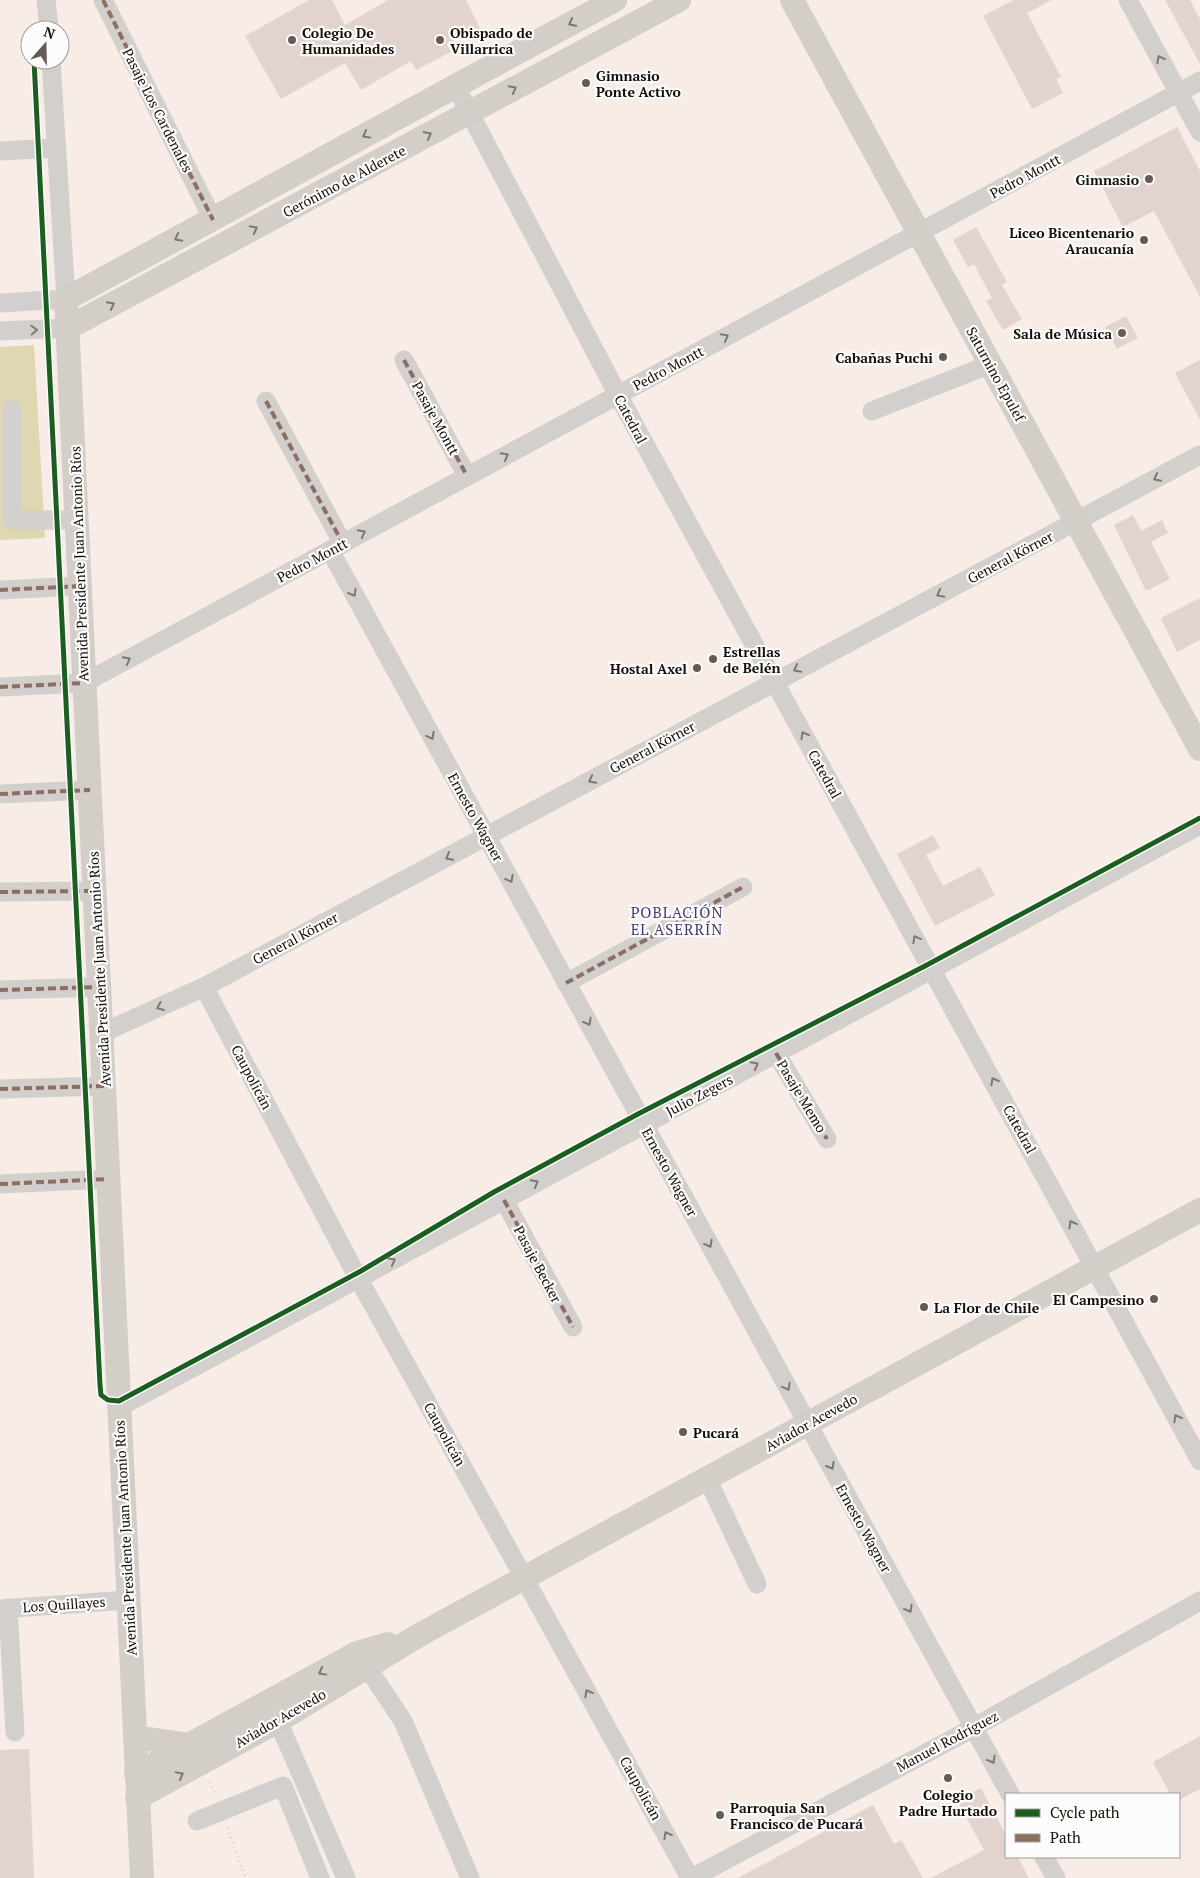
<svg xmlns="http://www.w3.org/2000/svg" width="1200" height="1878" viewBox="0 0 1200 1878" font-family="'PT Serif',serif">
<rect width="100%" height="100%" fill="#f7ece6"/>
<!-- green -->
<polygon fill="#dfd6b2" points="34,345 45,538 0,540 0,347"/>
<!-- building -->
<g fill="#e2d3cf">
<polygon points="309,0 332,0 345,25 388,0 466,0 480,28 447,44 451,52 416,70 411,61 361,90 345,63 281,99 245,36"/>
<polygon points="1014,0 1052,0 1027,13 1061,77 1056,79 1063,93 1032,109 983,16"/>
<polygon points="1165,0 1190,0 1200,19 1200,64"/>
<polygon points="1177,127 1200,171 1200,297 1154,211 1123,227 1094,171"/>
<polygon points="976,227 1007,282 1002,285 1022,319 1003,330 986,301 992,298 974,264 968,267 953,240"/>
<polygon points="1126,316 1138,338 1117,349 1105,327"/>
<polygon points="1200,360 1200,420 1175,373"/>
<polygon points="1133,515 1141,531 1162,520 1168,533 1151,542 1170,579 1146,591 1114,525"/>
<polygon points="1200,598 1200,640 1177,652 1161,618"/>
<polygon points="933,835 940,848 926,855 943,886 980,867 995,895 935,926 897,854"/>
<polygon points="1200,1736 1200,1789 1179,1800 1179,1794 1170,1794 1153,1762"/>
<polygon points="29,1749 34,1878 0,1878 0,1750"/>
<polygon points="981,1788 1006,1835 1006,1857 1018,1857 1029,1878 931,1878 984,1850 957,1800"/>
<polygon points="873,1805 894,1844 901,1840 923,1878 738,1878"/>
</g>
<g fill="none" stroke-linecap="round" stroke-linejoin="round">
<!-- path -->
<g stroke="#d2cfcd" stroke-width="3" stroke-dasharray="1 4" stroke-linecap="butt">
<polyline points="210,1782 215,1794"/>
<polyline points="227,1828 246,1878"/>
</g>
<!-- minor -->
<g stroke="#d2cfcc" stroke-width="19">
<polyline points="46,0 49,30"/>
<polyline points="103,0 213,220"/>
<polyline points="1128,0 1200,132"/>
<polyline points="455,85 618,395 1200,1461"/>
<polyline points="0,151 56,148"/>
<polyline points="0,303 66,299 51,60"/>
<polyline points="0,331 68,328"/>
<polyline points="404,360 467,476"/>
<polyline points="266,401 343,544"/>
<polyline points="12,409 12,520 77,520"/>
<polyline points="872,411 991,364"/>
<polyline points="330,550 1010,1794"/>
<polyline points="0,590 81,586"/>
<polyline points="0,687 84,683 1200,81"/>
<polyline points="0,794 90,790"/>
<polyline points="0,892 95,891"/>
<polyline points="566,983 743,887"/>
<polyline points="204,987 356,1274 690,1878"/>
<polyline points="0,990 99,987"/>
<polyline points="102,1033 204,987 1200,455"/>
<polyline points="776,1053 827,1139"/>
<polyline points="0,1089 104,1086"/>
<polyline points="0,1184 108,1179"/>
<polyline points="504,1200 573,1327"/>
<polyline points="118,1408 1200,825"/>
<polyline points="707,1478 757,1584"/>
<polyline points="8,1608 15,1732"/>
<polyline points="0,1609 128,1600"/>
<polyline points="367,1667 403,1721 470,1878"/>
<polyline points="278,1721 346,1878"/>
<polyline points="197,1821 283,1786 320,1878"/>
<polyline points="1044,1857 1056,1878"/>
<polyline points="692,1878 962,1734 1200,1601"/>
</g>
<!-- major -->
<g stroke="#d3cec7" stroke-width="24">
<polyline points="792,0 1200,749"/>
<polyline points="68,328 679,0"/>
<polyline points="135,1737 190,1745"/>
<polyline points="136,1774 357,1653 388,1644"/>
<polyline points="137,1798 278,1721 421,1634 1200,1210"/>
<path d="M142 1878 66 299C249 200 431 98 615 0"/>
</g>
<!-- quiet -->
<g stroke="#8d6e63" stroke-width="4" stroke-dasharray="8 4" stroke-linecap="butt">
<polyline points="103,0 213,220"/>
<polyline points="404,360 467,476"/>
<polyline points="266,401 343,544"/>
<polyline points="0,590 81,586"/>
<polyline points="0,687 84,683"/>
<polyline points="0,794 90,790"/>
<polyline points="0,892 95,891"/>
<polyline points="566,983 743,887"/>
<polyline points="0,990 99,987"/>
<polyline points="776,1053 827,1139"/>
<polyline points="0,1089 104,1086"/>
<polyline points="0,1184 108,1179"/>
<polyline points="504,1200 573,1327"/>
</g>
<!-- cycleway casing -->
<g stroke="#fcfcfc" stroke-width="8">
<polyline id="cycleway" points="34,60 100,1385 101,1395 108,1400 119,1401 361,1271 494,1192 638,1114 925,966 1200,818"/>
</g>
<!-- cycleway -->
<use href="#cycleway" stroke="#1b5e20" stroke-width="5"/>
</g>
<!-- one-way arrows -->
<defs><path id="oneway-chevron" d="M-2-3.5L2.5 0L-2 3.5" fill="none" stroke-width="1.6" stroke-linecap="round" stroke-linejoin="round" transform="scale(1.25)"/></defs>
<g stroke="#7e7770">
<use href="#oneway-chevron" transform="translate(572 23) rotate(152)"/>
<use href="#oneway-chevron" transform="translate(513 89) rotate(-28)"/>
<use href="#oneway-chevron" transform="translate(366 135) rotate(151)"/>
<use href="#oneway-chevron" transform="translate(428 135) rotate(-28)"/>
<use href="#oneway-chevron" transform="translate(254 229) rotate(-28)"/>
<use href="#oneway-chevron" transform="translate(178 238) rotate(152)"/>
<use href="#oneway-chevron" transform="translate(111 305) rotate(-28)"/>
<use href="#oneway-chevron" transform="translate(322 1672) rotate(151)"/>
<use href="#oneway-chevron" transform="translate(180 1775) rotate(-29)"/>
</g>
<g stroke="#7e7873">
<use href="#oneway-chevron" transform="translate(1160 59) rotate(-119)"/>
<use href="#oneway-chevron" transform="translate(34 330) rotate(-3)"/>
<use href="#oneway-chevron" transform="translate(725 337) rotate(-28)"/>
<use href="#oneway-chevron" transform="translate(505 456) rotate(-28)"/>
<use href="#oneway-chevron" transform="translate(1157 478) rotate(152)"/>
<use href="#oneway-chevron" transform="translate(362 533) rotate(-28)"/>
<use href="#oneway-chevron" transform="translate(353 593) rotate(61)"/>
<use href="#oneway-chevron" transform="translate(940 594) rotate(152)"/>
<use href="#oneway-chevron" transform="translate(127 660) rotate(-28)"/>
<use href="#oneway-chevron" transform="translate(797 669) rotate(152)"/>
<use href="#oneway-chevron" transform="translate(804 735) rotate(-119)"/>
<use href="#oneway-chevron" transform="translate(431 736) rotate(61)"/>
<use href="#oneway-chevron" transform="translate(592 780) rotate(152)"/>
<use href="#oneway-chevron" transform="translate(449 857) rotate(152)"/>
<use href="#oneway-chevron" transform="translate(510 879) rotate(61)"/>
<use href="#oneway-chevron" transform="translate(916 939) rotate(-119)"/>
<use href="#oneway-chevron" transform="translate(160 1007) rotate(156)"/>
<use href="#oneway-chevron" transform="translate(588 1022) rotate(61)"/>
<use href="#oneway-chevron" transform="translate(755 1065) rotate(-28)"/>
<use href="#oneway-chevron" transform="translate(994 1081) rotate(-119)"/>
<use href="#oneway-chevron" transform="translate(535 1183) rotate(-28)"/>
<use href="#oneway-chevron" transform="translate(1072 1224) rotate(-119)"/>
<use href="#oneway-chevron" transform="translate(709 1244) rotate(61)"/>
<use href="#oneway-chevron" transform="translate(392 1261) rotate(-28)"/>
<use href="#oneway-chevron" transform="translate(787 1387) rotate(61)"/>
<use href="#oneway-chevron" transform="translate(1177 1418) rotate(-118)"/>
<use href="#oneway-chevron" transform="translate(831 1466) rotate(61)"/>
<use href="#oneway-chevron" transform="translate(909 1609) rotate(61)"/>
<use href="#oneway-chevron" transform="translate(588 1693) rotate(-119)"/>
<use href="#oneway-chevron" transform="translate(992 1760) rotate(61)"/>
<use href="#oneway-chevron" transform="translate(667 1835) rotate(-119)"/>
</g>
<!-- markers -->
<g fill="#655b54" stroke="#fcfcfc" stroke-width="2">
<circle cx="292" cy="40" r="5"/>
<circle cx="440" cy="40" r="5"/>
<circle cx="586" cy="83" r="5"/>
<circle cx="1149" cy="179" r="5"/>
<circle cx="1144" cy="240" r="5"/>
<circle cx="1122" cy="333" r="5"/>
<circle cx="943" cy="357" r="5"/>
<circle cx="713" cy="659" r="5"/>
<circle cx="697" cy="668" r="5"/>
<circle cx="1154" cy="1299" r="5"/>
<circle cx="924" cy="1307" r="5"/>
<circle cx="683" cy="1432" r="5"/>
<circle cx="948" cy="1778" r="5"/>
<circle cx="720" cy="1815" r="5"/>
</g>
<g text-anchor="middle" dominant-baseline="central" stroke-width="4.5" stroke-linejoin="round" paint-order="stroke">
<!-- poi labels -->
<g font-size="14" font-weight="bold" fill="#170d06" stroke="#fcfcfc" text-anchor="start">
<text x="302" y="32">Colegio De<tspan x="302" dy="16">Humanidades</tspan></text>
<text x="450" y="32">Obispado de<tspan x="450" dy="16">Villarrica</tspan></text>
<text x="596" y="75">Gimnasio<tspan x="596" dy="16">Ponte Activo</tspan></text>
<text x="1139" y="179" text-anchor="end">Gimnasio</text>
<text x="1134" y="232" text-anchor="end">Liceo Bicentenario<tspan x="1134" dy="16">Araucanía</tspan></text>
<text x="1112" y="333" text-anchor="end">Sala de Música</text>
<text x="933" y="357" text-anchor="end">Cabañas Puchi</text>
<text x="723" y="651">Estrellas<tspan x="723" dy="16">de Belén</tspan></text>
<text x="687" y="668" text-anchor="end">Hostal Axel</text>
<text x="1144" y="1299" text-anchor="end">El Campesino</text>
<text x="934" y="1307">La Flor de Chile</text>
<text x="693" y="1432">Pucará</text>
<text x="948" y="1794" text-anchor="middle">Colegio<tspan x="948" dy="16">Padre Hurtado</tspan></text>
<text x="730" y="1807">Parroquia San<tspan x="730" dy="16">Francisco de Pucará</tspan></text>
</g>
<!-- street labels -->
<g font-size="14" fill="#170d06" stroke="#fcfcfc">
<text transform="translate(158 110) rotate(63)">Pasaje Los Cardenales</text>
<text transform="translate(1025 176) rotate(-28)">Pedro Montt</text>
<text transform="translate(344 181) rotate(-28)">Gerónimo de Alderete</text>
<text transform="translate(668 368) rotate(-28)">Pedro Montt</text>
<text transform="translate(996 374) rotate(61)">Saturnino Epulef</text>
<text transform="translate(436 418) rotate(61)">Pasaje Montt</text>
<text transform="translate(631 419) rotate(62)">Catedral</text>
<text transform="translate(1010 557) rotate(-28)">General Körner</text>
<text transform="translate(312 560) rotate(-28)">Pedro Montt</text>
<text transform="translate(79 564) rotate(-92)">Avenida Presidente Juan Antonio Ríos</text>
<text transform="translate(652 747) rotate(-28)">General Körner</text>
<text transform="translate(825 774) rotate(61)">Catedral</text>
<text transform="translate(476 817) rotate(61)">Ernesto Wagner</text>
<text transform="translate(295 938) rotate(-28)">General Körner</text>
<text transform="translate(99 969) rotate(-93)">Avenida Presidente Juan Antonio Ríos</text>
<text transform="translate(252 1077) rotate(62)">Caupolicán</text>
<text transform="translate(699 1095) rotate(-28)">Julio Zegers</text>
<text transform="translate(802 1096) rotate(59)">Pasaje Memo</text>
<text transform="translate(1020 1129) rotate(61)">Catedral</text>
<text transform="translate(670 1172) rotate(61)">Ernesto Wagner</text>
<text transform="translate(538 1264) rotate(62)">Pasaje Becker</text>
<text transform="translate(811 1422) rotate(-29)">Aviador Acevedo</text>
<text transform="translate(445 1434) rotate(61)">Caupolicán</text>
<text transform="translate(864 1528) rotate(61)">Ernesto Wagner</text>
<text transform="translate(125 1538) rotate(-93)">Avenida Presidente Juan Antonio Ríos</text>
<text transform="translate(64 1604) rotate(-4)">Los Quillayes</text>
<text transform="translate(280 1718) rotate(-30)">Aviador Acevedo</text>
<text transform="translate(947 1741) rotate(-28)">Manuel Rodríguez</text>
<text transform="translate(641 1788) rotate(61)">Caupolicán</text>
</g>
<!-- neighbourhood labels -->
<g font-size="15" letter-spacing="1" fill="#4a3773" stroke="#fcfcfc">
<text x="677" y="912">POBLACIÓN<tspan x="677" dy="17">EL ASERRÍN</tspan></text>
</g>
</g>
<!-- legend -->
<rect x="1005" y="1793" width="175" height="65" fill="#fcfcfc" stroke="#a09c9a"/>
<rect x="1015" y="1809" width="25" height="8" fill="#1b5e20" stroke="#a09c9a"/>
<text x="1050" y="1818" font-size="15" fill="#170d06">Cycle path</text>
<rect x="1015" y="1834" width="25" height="8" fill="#8d6e63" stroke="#a09c9a"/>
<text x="1050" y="1843" font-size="15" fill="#170d06">Path</text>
<!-- north arrow -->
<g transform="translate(45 45) rotate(20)"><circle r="24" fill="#fcfcfc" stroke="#a09c9a"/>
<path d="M0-4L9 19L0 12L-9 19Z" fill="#655b54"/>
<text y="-8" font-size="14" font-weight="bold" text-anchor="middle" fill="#170d06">N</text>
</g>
</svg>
